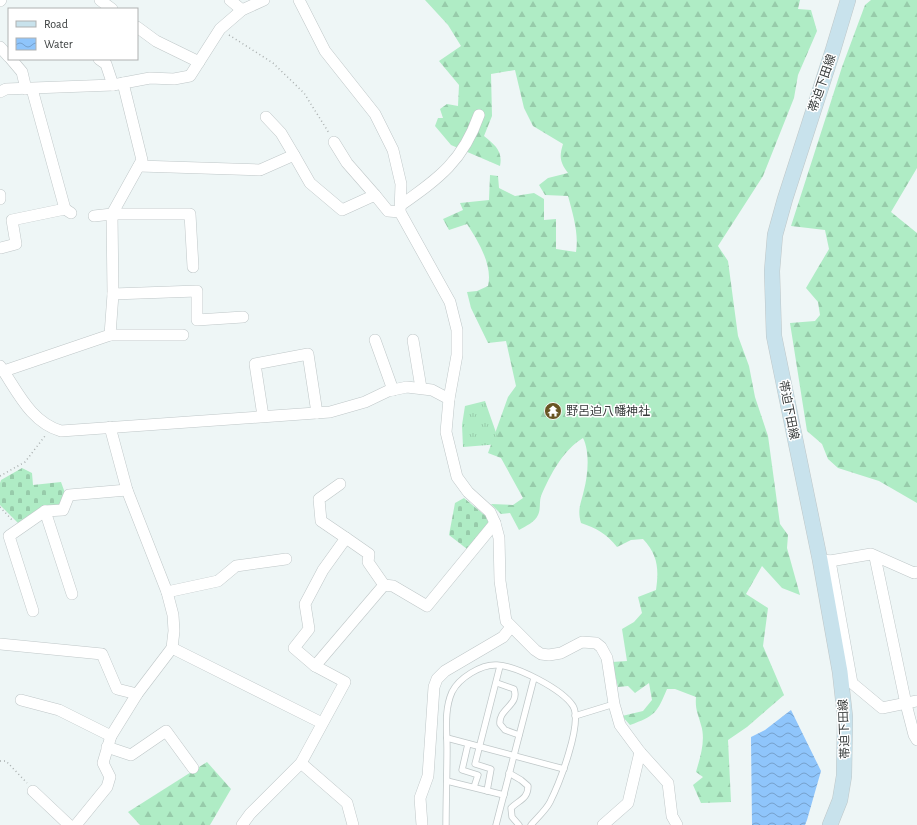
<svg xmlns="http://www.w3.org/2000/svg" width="917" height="825" viewBox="0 0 917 825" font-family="'Alegreya Sans','Noto Sans JP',sans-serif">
<defs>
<pattern id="forest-firs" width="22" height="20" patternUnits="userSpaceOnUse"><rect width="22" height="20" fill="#afecc5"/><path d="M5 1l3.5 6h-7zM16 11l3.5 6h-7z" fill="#97cbaa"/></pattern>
<pattern id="cemetery-stones" width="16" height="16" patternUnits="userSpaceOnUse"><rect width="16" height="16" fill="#afecc5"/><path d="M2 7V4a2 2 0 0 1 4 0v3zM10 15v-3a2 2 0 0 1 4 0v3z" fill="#97cbaa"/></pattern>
<pattern id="park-tufts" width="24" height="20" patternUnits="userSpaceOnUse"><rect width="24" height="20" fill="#afecc5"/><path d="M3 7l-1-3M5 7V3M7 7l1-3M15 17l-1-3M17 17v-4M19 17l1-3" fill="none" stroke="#97cbaa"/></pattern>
<pattern id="water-waves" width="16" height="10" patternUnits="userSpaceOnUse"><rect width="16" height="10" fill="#8fc5fb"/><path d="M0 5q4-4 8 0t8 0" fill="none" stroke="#76a1cc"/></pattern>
</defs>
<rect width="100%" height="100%" fill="#eef6f6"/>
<!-- forest -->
<g fill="url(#forest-firs)">
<path d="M425 0H800L798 9 811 10 817 31 798 75 794 98 763 176 718 246 728 261 738 336 749 366 755 397 768 436 780 524 788 535 787 548 800 595 782 588 762 566 746 594 768 608 763 646 784 695 747 727 728 740 731 802 701 803 693 785 703 777 696 772C700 758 706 740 701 725 698 713 695 710 696 697L675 689H667C657 713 655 716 630 725L622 716 643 711 652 700 649 683 635 693 628 686 618 687 612 662 627 661 622 629 634 622 642 613 638 597 656 590C659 569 658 555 643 539L631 540 617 547C607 534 596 528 581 523 577 509 581 504 584 490 588 475 590 452 583 438 563 450 550 475 541 496 539 502 541 509 538 515 535 522 526 526 519 530L510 513 501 514 491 504 513 505 523 498 501 458 488 453 508 397 516 386 506 341 488 343 471 308 467 292 477 291 488 286C493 265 478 241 467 224L449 230 443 219 463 210 460 203 489 200 490 175 498 176 499 188 515 196 534 193 544 199V220L556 219V249L576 252C579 234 573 214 568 196L545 195 539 185 548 178 568 173C560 162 559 157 563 144L533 126 524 108 515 70 491 74 492 116 484 136C495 145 503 151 500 166L451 145 435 126 438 118H443L440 109 447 104 458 106 459 85 439 61 461 46 448 25Z"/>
<polygon points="871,0 917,0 917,168 891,212 917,233 917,503 879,481 838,468 828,459 822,444 807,431 790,323 815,321 820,315 818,302 806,288 829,249 825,230 791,226 842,67 865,5"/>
<polygon points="207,762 231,789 210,825 140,825 128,812"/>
</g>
<!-- cemetery -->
<g fill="url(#cemetery-stones)">
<polygon points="22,468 32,473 33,485 61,482 65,493 60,506 19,524 0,505 0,483 1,480"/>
<polygon points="464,498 488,518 489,523 467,549 449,535 455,503"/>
</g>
<!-- park -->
<polygon fill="url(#park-tufts)" points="485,401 500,444 463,447 462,425 465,406"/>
<!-- water -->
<polygon fill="url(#water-waves)" points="791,710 821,771 807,820 805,825 752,825 751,737 765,730"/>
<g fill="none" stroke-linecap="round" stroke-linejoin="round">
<!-- service casing -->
<g stroke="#bfc7c8" stroke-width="7">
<g id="service">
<path d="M497 683 514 689C520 705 498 709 500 724L505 730 519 735"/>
<polyline points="575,716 614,704"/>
<polyline points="447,738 564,769"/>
<polyline points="468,744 462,770 478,775 474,787"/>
<path d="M509 773 521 780 528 786C528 799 519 800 511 808L512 817 519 825"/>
<polyline points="447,781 504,795"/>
<polyline points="487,791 491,769 475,764 500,666"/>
<path d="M446 825C446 800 447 774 447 749 447 730 444 710 452 692 459 678 481 664 497 665 517 666 562 689 573 706 583 723 559 784 550 802 546 810 537 818 531 825"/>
<polyline points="496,825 534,678"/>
</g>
</g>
<!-- minor casing -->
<g stroke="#bfc7c8" stroke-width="12">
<g id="minor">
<polyline points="100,0 112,9"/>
<polyline points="230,0 242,10"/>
<polyline points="299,0 325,51 375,114 393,150 401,184 400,212 450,302 457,330 457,355 449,399 446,432 457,477 468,492 490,512 495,523 499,538 500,581 506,621 535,650 541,654 549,655 561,653 582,642 596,643 601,647 607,658 614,704 620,725 640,752 668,783 672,816 677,825"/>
<polyline points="0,1 1,0"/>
<polyline points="137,27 156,41 199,62"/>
<polyline points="0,47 9,57"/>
<polyline points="11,59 22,72 26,89"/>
<polyline points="99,59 106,64 113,85"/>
<polyline points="32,89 65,209"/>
<polyline points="0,92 6,89 113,85 150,78 174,79 190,76 220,29 242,10 264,0"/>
<polyline points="266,117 281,133 294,155"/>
<polyline points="334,142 347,163 375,195"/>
<polyline points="139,166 260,170 294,155 310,183 342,210 375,195 388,211 400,212"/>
<polyline points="0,195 0,199"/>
<path d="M401 205C439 178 463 161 479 115"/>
<polyline points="94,216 112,214 190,214 193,267"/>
<polyline points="1,248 16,244 12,220 65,209 71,213"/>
<polyline points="113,294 197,291 197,320 243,317"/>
<polyline points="110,335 183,335"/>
<polyline points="375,340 393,390"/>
<polyline points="413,340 421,388"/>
<path d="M0 366C17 390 30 422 61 431L330 412 365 402 388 391 407 387 432 390 449 399"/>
<polyline points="4,371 110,335 113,294 112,214 142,160 123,83"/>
<polyline points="263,416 255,364 308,354 317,413"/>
<polyline points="340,484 319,499 321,521 346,538 323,570 305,604 309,629 294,648 315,666 384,585 393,586 427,606 495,523"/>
<polyline points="45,511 72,594"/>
<polyline points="346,538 369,554 368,562 384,585"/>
<polyline points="875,557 906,704 914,735 917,740"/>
<polyline points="824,560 830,561 871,554 914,573 917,572"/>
<polyline points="830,561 852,683 882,708 917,701"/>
<polyline points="167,592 218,581 236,566 286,559"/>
<polyline points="33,611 9,536 45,511 63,510 69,495 127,490"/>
<polyline points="0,644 102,654 117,689 137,694"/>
<polyline points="172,648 322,723"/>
<polyline points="21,700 59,710 111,736"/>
<polyline points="107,747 131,755 166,731 193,768"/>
<polyline points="301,763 347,803 353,825"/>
<polyline points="33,791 69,825"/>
<polyline points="76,825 107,787 110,777 103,763 111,736 137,694 172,648 174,631 173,615 167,592 127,490 110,427"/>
<polyline points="242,825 250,814 301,763 345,682 315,666"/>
<polyline points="422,825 420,798 428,776 434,687 437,679 445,671 503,637 511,627"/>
<polyline points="603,825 628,803 640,752"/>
</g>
</g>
<!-- secondary casing -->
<g stroke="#bfc7c8" stroke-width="16">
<polyline id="secondary" points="830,825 840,800 844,776 845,717 840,672 820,560 774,336 772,271 775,235 785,199 833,50 848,0"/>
</g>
<!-- path -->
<g stroke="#a9afaf" stroke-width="1.5" stroke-dasharray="1 3" stroke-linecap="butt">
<polyline points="229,35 273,63 304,93 329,133"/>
<polyline points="0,476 25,462 45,436"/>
<polyline points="0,507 13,521"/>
<polyline points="0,761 6,761 27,783"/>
</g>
<!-- service -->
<use href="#service" stroke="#fff" stroke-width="5.5"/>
<!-- minor -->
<use href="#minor" stroke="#fff" stroke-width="11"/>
<!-- secondary -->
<use href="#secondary" stroke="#c8e2ec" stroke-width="15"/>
</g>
<!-- icons -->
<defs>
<g id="temple-disc" transform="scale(0.9)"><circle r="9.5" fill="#685422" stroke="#fff"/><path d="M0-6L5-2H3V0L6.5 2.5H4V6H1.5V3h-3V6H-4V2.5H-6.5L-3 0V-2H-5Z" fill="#fff"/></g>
</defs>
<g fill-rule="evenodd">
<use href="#temple-disc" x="553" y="411"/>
</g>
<g text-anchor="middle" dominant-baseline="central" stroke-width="3" stroke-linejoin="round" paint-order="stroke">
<!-- street labels -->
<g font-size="12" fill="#373b3b" stroke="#fff">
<text transform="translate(822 83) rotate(-71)">帯迫下田線</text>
<text transform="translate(789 410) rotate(79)">帯迫下田線</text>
<text transform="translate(844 729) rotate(-92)">帯迫下田線</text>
</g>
<!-- poi labels -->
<g font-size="12" fill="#373b3b" stroke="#fff" text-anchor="start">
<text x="566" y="411">野呂迫八幡神社</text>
</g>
</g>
<!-- legend -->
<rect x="8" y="8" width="130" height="52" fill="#ffffff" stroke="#afb1b1"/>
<rect x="16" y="21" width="20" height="6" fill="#c8e2ec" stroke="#afb1b1"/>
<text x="44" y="28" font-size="12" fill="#373b3b">Road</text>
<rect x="16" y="38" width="20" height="12" fill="url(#water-waves)" stroke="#afb1b1"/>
<text x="44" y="48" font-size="12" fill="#373b3b">Water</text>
</svg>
